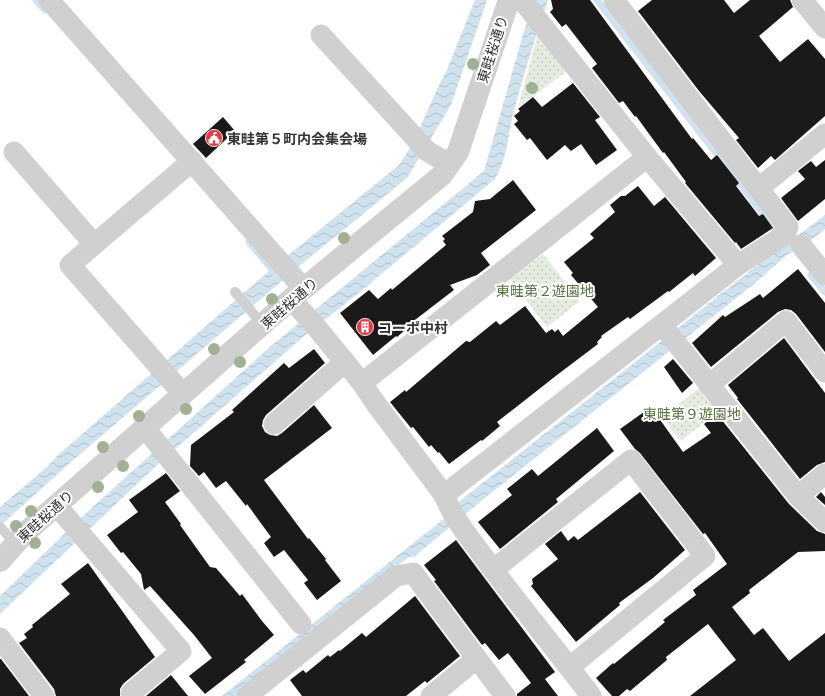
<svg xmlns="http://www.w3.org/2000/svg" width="825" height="696" viewBox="0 0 825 696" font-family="Manrope,'Noto Sans JP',sans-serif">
<defs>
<pattern id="park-dots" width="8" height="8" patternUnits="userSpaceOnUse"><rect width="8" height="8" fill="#e6ecdf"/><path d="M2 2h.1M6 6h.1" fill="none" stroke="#c6cbc0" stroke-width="1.8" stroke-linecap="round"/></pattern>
<pattern id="water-waves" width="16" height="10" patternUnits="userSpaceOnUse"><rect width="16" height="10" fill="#cfe2ee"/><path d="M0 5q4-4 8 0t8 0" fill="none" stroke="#b2c2cd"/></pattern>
</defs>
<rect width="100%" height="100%" fill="#fff"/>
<!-- park -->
<g fill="url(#park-dots)">
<polygon points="538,34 567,71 518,107"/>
<polygon points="543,254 580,301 547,327 510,279"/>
<polygon points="701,386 720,409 681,441 662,418"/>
</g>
<!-- water -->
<g fill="url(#water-waves)">
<polygon points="475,0 487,0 451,105 407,178 298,267 71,462 0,526 0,507 48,466 57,456 269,271 399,165 412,145 438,87 446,72"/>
<path d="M534 0H548C535 38 523 76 513 114 508 136 507 159 495 179L355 296 304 336 157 465 0 614V596L85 514 271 346 484 171 524 31Z"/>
<polygon points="825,215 825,229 810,241 787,255 755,283 491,493 415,556 409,557 396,567 237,696 222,696 446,517 456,504 789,240 800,234"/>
</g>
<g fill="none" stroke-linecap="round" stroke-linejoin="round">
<!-- stream -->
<g stroke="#cfe2ee" stroke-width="7">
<polyline points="36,0 45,10"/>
<polyline points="597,0 780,235"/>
<polyline points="249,242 277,275"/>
<polyline points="811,275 825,292"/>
</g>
</g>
<!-- building -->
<g fill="#1a1a1a">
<polygon points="551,0 590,0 692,139 693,138 711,160 717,155 739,183 736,186 759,216 763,214 773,228 741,249 736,242 735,243 685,183 686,182 664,152 663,153 636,116 635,117 623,101 619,103 592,68 597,64 566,24 562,27 550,12 553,9"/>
<polygon points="652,0 724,0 734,13 750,0 790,0 793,7 759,36 780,62 808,39 825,59 825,116 775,160 771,156 758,168 736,140 739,138 699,91 638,11"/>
<polygon points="573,83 600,117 595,120 617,150 596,165 581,144 571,151 565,145 547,160 530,138 527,140 514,124 518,121 514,116 520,111 518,109 533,97 542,107"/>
<polygon points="223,117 235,131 206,158 193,144"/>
<polygon points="825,160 825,199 798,221 781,198 805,179 798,171 811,161 816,167"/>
<polygon points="513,180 536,210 481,253 490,265 477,275 450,285 454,290 411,323 412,324 397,337 396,336 373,355 340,313 369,290 378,299 391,288 392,290 446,245 443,241 445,239 442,236 473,212 475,201 490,199"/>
<polygon points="638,186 654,206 665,197 716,258 695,276 693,273 669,292 668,291 630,319 628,317 601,336 602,337 597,342 598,344 557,375 497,422 500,426 482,441 481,440 449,464 439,452 438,453 431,445 429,447 413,427 411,428 390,402 405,390 406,392 466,341 470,342 496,321 500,325 525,306 546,333 552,329 555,332 558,329 563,336 598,307 571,275 573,273 564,262 594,238 590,234 615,212 610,205 621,196 625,196"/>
<polygon points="798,269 825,303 825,352 796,314 791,310 785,309 778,312 711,367 692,343 723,315 725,317 760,294 763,298"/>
<polygon points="784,338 825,393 825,462 817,465 800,479 737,399 738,398 728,385"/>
<polygon points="314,349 325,363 266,415 263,420 262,426 265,432 270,435 277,436 282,433 314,405 332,428 264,480 308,539 309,538 326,559 325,560 341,581 317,600 304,583 308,580 284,550 274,557 264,543 271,537 247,504 246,506 226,481 216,488 204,472 199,476 190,466 191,445 234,412 232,410 284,363 289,368"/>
<polygon points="673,359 693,383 682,393 664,367"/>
<polygon points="651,407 683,452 711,433 704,424 717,414 789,504 817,531 825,534 825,551 798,552 749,590 750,593 732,607 754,635 763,628 789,661 825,633 825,696 690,696 736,660 708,624 666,657 667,660 630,691 627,689 619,696 612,696 596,678 613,663 614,664 665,622 663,620 696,595 693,590 727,564 705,533 703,534 640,453 635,449 620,429"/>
<polygon points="597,428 614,451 556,499 558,502 500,549 478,522 512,495 507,489 532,469 538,476"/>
<polygon points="166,473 180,491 165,502 181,524 180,525 210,567 216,568 240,596 242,594 262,621 274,635 244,660 246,662 205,694 189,676 212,658 194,635 150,586 144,590 141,574 123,552 121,553 107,535 138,512 129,500"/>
<polygon points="640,492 685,550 653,578 619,603 620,605 576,642 531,586 533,584 532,579 558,559 545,544 561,531 568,541 574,536 578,540"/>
<polygon points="821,492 825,497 825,505 816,497"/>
<polygon points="456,540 555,672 545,679 558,696 517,696 517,694 531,683 508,653 499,660 485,643 482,645 434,581 436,580 424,565"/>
<polygon points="88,563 155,657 123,684 120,689 120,696 56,696 54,689 19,643 27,638 24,634 33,627 32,625 70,594 61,584"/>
<polygon points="415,596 460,656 427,683 425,681 406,696 302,696 290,680 303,670 306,673 328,655 330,657 339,650 340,651 362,633 366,637"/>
<polygon points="0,659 1,659 29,696 0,696"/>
<polygon points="171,675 188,696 146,696"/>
</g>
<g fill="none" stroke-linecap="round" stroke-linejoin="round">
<!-- service -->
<g stroke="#d0d0d0" stroke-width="10">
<polyline points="235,292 263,325"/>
<polyline points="0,527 15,543"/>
</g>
<!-- minor -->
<g stroke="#d0d0d0" stroke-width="21">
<polyline points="49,0 304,289"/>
<polyline points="522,0 647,157 738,265"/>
<polyline points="614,0 788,227"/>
<polyline points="802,0 825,28"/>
<polyline points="321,35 427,151 449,164"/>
<polyline points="14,152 94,244"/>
<polyline points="759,188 825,134"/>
<polyline points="801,245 825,275"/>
<path d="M291 299 317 328 362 383 376 404 444 495C453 518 469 537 483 556 518 604 556 649 591 696"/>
<polyline points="662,325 798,496 825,522"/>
<polyline points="362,383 647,157"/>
<polyline points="709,385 786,321 825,372"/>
<polyline points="183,394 70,265 192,161"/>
<polyline points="274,424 345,362"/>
<polyline points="145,428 301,624"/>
<polyline points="444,495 738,265 786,234"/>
<polyline points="798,496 825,474"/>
<polyline points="56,505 181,651 131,693"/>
<polyline points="493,570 631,460 705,556 570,667"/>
<polyline points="0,638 44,696"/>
<polyline points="247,696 396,576 413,573 505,696"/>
<polyline points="431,696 476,659"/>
</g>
<!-- tertiary -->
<polyline stroke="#d0d0d0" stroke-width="22" points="0,561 25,533 291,299 442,175 458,152 509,0"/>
</g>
<!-- trees -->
<g fill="#a2b095">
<circle cx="473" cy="64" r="6"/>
<circle cx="532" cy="88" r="6"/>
<circle cx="344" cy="238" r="6"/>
<circle cx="272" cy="299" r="6"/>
<circle cx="214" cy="349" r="6"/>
<circle cx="240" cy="362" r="6"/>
<circle cx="186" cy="409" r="6"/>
<circle cx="139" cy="416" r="6"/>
<circle cx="103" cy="447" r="6"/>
<circle cx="123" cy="466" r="6"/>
<circle cx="98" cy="487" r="6"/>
<circle cx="31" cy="511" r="6"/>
<circle cx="16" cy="526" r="6"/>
<circle cx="35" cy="543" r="6"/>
</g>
<!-- icons -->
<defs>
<g id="civic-disc" transform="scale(0.9)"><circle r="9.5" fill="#e63946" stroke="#fff"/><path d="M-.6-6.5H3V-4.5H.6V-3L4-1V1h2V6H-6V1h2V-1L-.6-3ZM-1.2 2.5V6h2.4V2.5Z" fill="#fff"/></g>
<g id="building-disc" transform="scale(0.9)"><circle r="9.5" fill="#e63946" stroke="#fff"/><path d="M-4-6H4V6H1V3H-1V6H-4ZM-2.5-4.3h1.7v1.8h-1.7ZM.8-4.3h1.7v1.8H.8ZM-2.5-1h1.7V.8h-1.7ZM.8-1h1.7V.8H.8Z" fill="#fff"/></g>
</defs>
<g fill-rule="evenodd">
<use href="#civic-disc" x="214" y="138"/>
<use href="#building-disc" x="365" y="327"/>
</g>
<g text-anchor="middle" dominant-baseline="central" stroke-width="4" stroke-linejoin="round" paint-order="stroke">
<!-- street labels -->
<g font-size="14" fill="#333" stroke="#fff">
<text transform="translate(492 49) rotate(-72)">東畦桜通り</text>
<text transform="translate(289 303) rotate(-41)">東畦桜通り</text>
<text transform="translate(45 516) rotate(-42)">東畦桜通り</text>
</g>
<!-- poi labels -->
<g font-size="14" font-weight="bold" fill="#333" stroke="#fff" text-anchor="start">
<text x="227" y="138">東畦第５町内会集会場</text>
<text x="378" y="327">コーポ中村</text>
</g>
<!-- park labels -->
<g font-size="14" fill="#56703f" stroke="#fff">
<text x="545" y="290">東畦第２遊園地</text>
<text x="692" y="413">東畦第９遊園地</text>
</g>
</g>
</svg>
